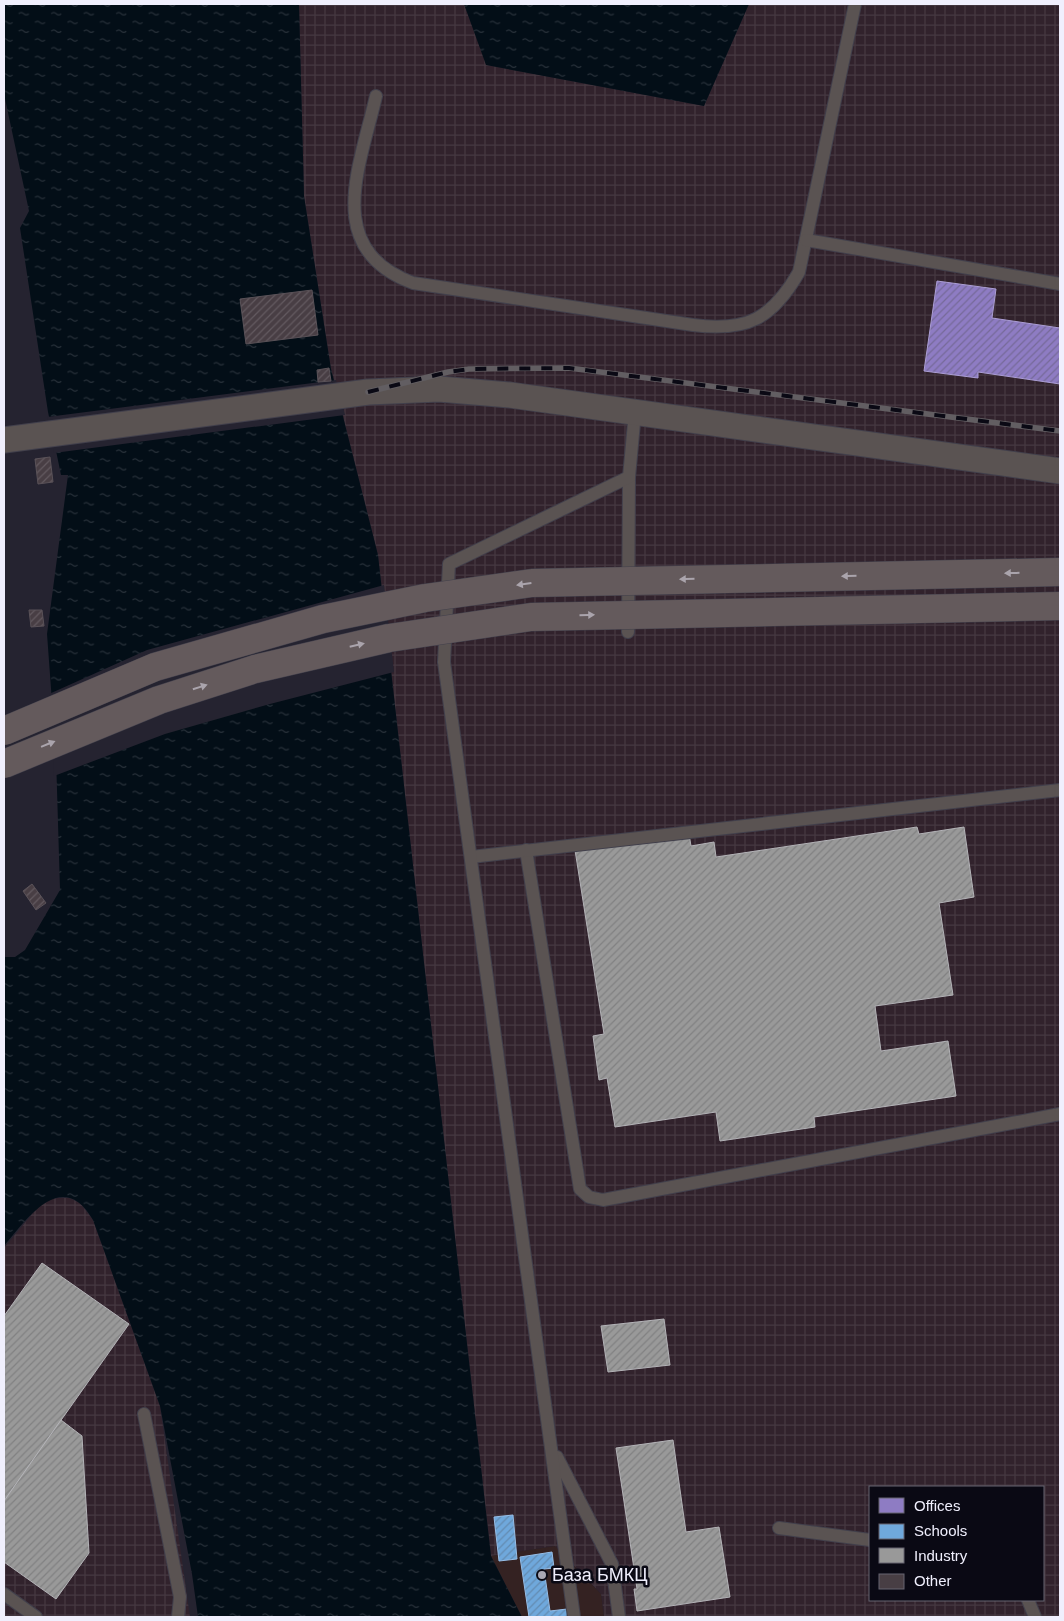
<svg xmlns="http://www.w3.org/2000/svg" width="1064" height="1621" viewBox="0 0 1064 1621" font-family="Helvetica,sans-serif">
<defs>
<pattern id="industrial-grid" width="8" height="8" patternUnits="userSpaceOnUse" patternTransform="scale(1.25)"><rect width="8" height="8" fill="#31222c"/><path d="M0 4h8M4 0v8" fill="none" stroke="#453841"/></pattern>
<pattern id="water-ripples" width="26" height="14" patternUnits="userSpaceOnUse" patternTransform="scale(1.25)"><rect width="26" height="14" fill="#030e17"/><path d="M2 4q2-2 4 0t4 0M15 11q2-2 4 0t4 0" fill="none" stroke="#28313a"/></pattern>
<pattern id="offices-hatch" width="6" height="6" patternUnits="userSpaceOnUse" patternTransform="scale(1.25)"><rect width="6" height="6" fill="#8e7cc3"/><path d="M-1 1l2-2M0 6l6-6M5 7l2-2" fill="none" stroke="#766a99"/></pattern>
<pattern id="schools-hatch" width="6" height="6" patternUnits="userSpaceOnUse" patternTransform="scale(1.25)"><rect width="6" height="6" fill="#6fa8dc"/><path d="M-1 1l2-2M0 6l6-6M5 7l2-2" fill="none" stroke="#638bb1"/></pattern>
<pattern id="industry-hatch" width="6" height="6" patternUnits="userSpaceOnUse" patternTransform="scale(1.25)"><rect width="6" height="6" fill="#999"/><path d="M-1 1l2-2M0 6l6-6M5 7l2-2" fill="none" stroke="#818182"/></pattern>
<pattern id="building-hatch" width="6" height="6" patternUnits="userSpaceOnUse" patternTransform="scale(1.25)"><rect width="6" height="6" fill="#483e44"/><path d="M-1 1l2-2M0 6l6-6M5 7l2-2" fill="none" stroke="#635a60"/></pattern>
</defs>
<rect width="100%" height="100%" fill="#252330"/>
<!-- industrial -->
<g fill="url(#industrial-grid)" fill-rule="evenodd">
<path d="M299 4H464L487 65 704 106 749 4H1060V1617H604L601 1594 555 1546 491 1556 378 555 331 369 304 196ZM870 1487H1043V1600H870Z"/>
<polygon points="58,1198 69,1198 80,1203 93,1220 160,1406 190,1617 4,1617 4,1248 38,1207 48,1200"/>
</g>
<!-- education -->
<polygon fill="#342222" points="555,1546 601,1594 604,1617 522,1617 491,1556"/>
<!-- water -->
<g fill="url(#water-ripples)">
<path d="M4 4H299L304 196 331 369 378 555 491 1556 522 1617H198L192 1574 160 1406 93 1220C62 1167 27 1219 4 1246V957H15L25 950 60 890 56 757 47 634 68 475H61L48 412 20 228 29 211 4 94Z"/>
<polygon points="464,4 749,4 704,106 486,65"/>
</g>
<!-- pier -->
<g fill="#252330">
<polygon points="336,380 345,415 54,453 47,417"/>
<polygon points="384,585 394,672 270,704 165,734 54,776 49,694 147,650"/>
</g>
<!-- offices -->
<polygon fill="url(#offices-hatch)" stroke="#ab9ed4" points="937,281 996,289 992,318 1060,328 1060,384 978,372 978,378 924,371"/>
<!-- schools -->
<g fill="url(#schools-hatch)" stroke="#96bde6">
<polygon points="513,1515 517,1559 499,1561 494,1517"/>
<polygon points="552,1552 554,1568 544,1569 550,1611 567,1609 568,1617 529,1617 520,1557"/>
</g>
<!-- industry -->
<g fill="url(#industry-hatch)" stroke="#b3b3b7">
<polygon points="917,827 919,834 964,827 974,897 939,903 953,995 875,1006 881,1051 948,1041 956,1096 814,1117 815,1127 720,1141 716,1112 615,1127 607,1078 599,1080 593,1036 604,1034 575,850 689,834 691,846 714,842 716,857"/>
<polygon points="42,1263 129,1324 4,1501 4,1316"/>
<polygon points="664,1319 670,1365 608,1372 601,1326"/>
<polygon points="61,1420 82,1436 89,1553 56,1599 4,1562 4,1501"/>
<polygon points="673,1440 686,1532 719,1527 730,1597 637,1611 634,1589 637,1589 616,1448"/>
</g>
<!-- building -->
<g fill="url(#building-hatch)" stroke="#5a5258">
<polygon points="312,290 318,335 246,344 240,299"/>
<polygon points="329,368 331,381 318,382 317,370"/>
<polygon points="50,457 53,482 38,484 35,459"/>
<polygon points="29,610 42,610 44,626 31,627"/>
<polygon points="32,884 46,903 36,910 23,891"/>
</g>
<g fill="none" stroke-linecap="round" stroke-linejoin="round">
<!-- service casing -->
<g stroke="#42404c" stroke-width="14">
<g id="service">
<path d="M376 96C360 167 322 249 413 283L693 325C747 332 772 319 799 272L855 4"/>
<polyline points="806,240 1060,284"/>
<polyline points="628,632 629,477"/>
<polyline points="526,850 580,1189 589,1197 603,1200 1060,1114"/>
<polyline points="471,857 1060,790"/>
<polyline points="144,1414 180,1597 178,1617"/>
<polyline points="557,1457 612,1564 619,1617"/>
<polyline points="779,1528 870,1540"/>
<polyline points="4,1594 36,1617"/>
<polyline points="1028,1600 1035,1617"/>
<polyline points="574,1617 444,662 449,564 629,477 635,412"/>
</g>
</g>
<!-- minor casing -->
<g stroke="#42404c" stroke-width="27">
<polyline id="minor" points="4,440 368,392 439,389 510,395 1060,471"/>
</g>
<!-- service -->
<use href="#service" stroke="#5a5352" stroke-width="12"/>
<!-- minor -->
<use href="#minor" stroke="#5a5352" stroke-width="25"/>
<!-- rail casing -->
<g stroke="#625e62" stroke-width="5.5">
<polyline id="rail" points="368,392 448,372 469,369 569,368 1060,431"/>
</g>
<!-- rail -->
<use href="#rail" stroke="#0a0914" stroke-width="4" stroke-dasharray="11" stroke-linecap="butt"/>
<!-- trunk-bridge casing -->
<g stroke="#42404c" stroke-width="29" stroke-linecap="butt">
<g id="trunk-bridge">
<polyline points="4,731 155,667 323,619 425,598 532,583 1060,572"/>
<polyline points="4,764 159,700 255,669 389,638 531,617 1060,606"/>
</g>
</g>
<!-- trunk-bridge -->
<use href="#trunk-bridge" stroke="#645a5c" stroke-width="28"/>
</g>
<!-- one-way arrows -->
<defs><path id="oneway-solid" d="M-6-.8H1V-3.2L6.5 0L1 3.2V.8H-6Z" transform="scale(1.25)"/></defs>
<g fill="#aaa4ac">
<use href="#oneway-solid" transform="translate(1012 573) rotate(179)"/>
<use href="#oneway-solid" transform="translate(849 576) rotate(179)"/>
<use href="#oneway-solid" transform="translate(687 579) rotate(179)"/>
<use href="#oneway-solid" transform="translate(524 584) rotate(172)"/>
<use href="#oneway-solid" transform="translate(587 615) rotate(-1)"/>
<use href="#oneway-solid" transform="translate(357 645) rotate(-13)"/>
<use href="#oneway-solid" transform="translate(200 687) rotate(-18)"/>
<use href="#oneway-solid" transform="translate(48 744) rotate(-22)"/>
</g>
<!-- markers -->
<circle fill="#a9a8b5" stroke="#0a0914" stroke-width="2" cx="542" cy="1575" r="5"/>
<g text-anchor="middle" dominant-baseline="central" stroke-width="5" stroke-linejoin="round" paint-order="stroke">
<!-- poi labels -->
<g font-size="18" fill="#f0effd" stroke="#0a0914" text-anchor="start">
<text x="552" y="1575">База БМКЦ</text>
</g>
</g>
<!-- border -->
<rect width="1064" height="1621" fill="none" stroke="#f0effd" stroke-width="10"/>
<!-- legend -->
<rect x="869" y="1486" width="175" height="115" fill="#0a0914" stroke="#666571"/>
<rect x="879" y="1498" width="25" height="15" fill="#8e7cc3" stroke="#666571"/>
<text x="914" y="1511" font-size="15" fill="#f0effd">Offices</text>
<rect x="879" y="1524" width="25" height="15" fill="#6fa8dc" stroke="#666571"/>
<text x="914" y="1536" font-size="15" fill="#f0effd">Schools</text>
<rect x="879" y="1548" width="25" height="15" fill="#999999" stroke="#666571"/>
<text x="914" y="1561" font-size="15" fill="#f0effd">Industry</text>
<rect x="879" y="1574" width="25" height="15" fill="#483e44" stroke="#666571"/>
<text x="914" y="1586" font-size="15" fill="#f0effd">Other</text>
</svg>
